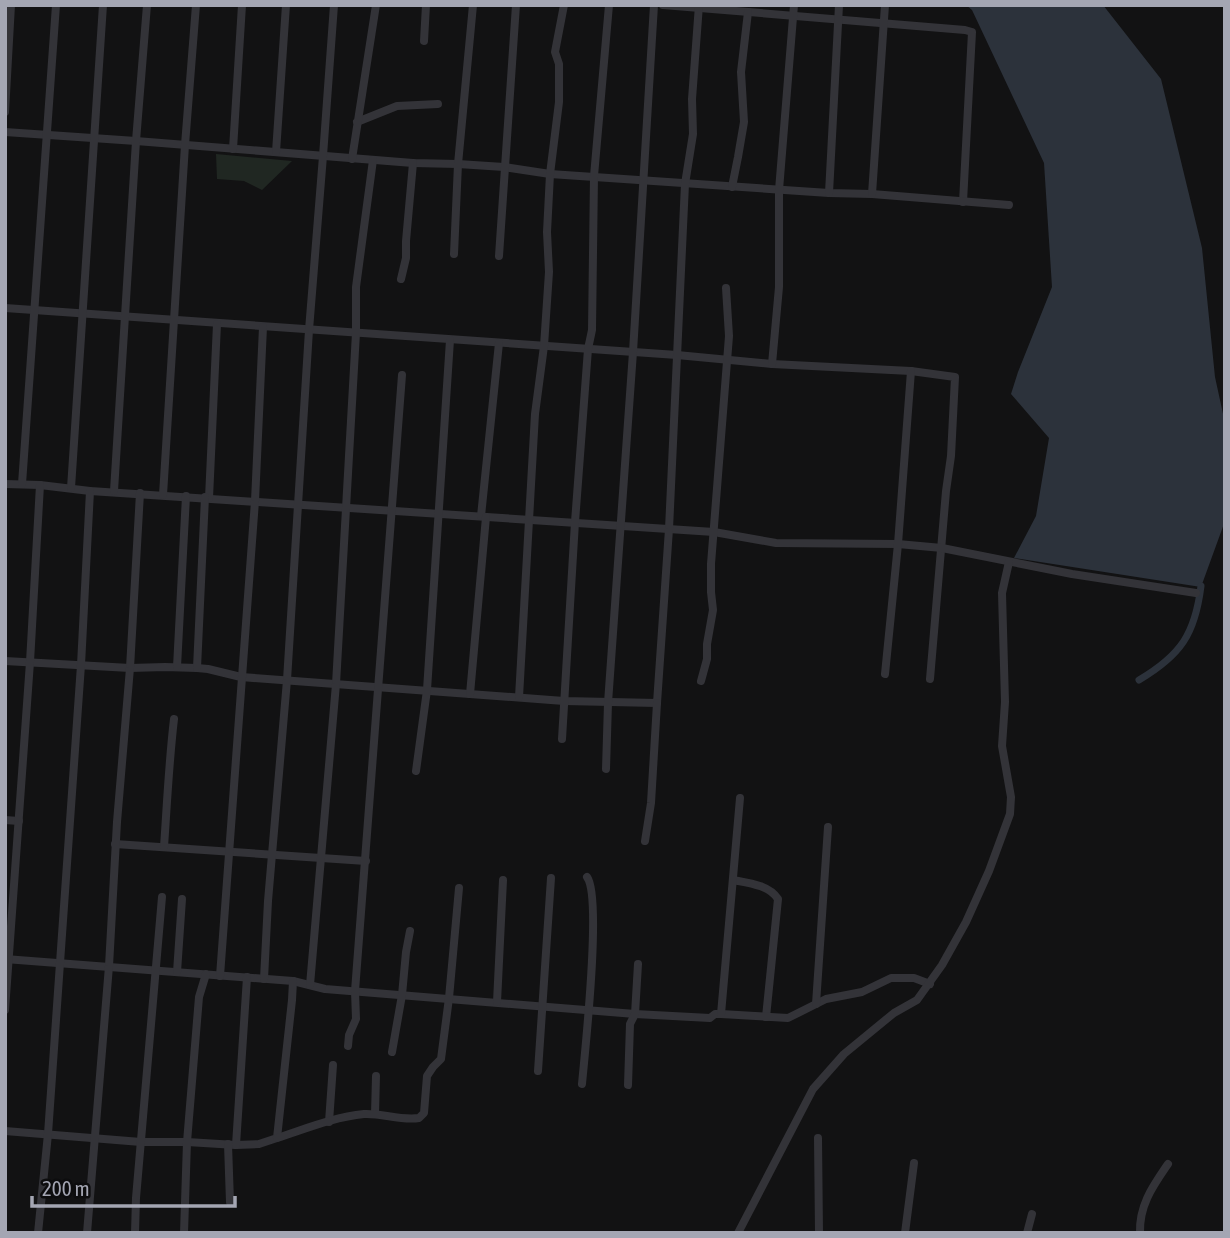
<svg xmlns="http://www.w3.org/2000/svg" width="1230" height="1238" viewBox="0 0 1230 1238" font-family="'Asap Condensed',sans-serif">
<rect width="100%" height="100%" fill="#121213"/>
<!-- green -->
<polygon fill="#202722" points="216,154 292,161 262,190 244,181 217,179"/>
<!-- water -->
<polygon fill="#2c323b" points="966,5 1103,5 1161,79 1202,248 1215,377 1225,423 1225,521 1201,587 1014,558 1036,516 1049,438 1011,394 1018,372 1052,287 1044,163 972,10"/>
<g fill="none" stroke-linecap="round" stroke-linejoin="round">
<!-- canal -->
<path stroke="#2c323b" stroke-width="7" d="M1139 680C1181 655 1195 634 1201 586"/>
<!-- minor -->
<g stroke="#333338" stroke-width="8">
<polyline points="663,5 965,30 972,32 963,202"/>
<polyline points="424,41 426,5"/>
<polyline points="5,112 11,5"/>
<polyline points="357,122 397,106 438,104"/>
<polyline points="5,132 136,141 413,163 458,164 504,167 550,174 829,193 872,194 1009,205"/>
<polyline points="233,149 242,5"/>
<polyline points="276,152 286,5"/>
<polyline points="352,159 376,5"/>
<polyline points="732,187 738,157 744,122 741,72 748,12"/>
<polyline points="829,193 839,5"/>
<polyline points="872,194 885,5"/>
<polyline points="454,254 458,164 473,5"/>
<polyline points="499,256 516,5"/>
<polyline points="401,279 406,258 406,241 413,163"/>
<polyline points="5,308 677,355 772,364 911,371 955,377 951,456 946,491 930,679"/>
<polyline points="772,364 779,287 779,190 794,5"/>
<polyline points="5,484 40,485 90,491 714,532 776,543 898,544 942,548 1072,574 1196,593"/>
<polyline points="22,484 56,5"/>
<polyline points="71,488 103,5"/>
<polyline points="114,491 136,141 147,5"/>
<polyline points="163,495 185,145 196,5"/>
<polyline points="209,498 217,324"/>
<polyline points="481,516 499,343"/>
<polyline points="5,661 130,668 165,667 197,668 208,669 241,677 564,701 657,703 669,529 685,184 693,134 692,99 699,5"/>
<polyline points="177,667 186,496"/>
<polyline points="197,668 205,497"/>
<polyline points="885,674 898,544 911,371"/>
<polyline points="701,681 707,659 707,644 713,610 711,592 711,564 729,336 726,288"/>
<polyline points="470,694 486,517"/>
<polyline points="519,697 535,414 544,346 549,272 547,232 550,174 559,102 559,64 555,52 564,5"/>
<polyline points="562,739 575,522 588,349 592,330 594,176 609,5"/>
<polyline points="606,769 608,703 633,352 654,5"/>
<polyline points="416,771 427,690 450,340"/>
<polyline points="5,820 19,821"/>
<polyline points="645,841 651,803 657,703"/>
<polyline points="115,844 366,861"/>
<path d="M164 847C167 804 169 761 174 719"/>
<path d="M733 880C749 883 769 885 778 899L766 1017"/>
<polyline points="5,959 293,981 325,989 635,1014 710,1018 715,1014 721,1014 788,1018 826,999 862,992 891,978 914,978 930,984"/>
<polyline points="177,972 182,899"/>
<polyline points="220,976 255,501 263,327"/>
<polyline points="264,979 268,901 287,680 309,330 323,156 334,5"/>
<polyline points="310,985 336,684 356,333 356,287 373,160"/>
<polyline points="497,1002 503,880"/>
<polyline points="816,1004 828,827"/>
<polyline points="5,1010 30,662 40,485"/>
<polyline points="721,1014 740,798"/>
<polyline points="348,1046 349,1035 356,1019 355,991 402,375"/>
<polyline points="392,1052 402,995 406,952 410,931"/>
<polyline points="538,1071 551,878"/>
<path d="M582 1084C585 1051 602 897 587 877"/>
<polyline points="628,1085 630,1024 635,1014 638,964"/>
<polyline points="375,1114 376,1076"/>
<polyline points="329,1122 333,1065"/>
<polyline points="5,1131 141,1142 187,1142 236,1145 259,1144 277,1138 292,1000 293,981"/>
<path d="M277 1138C305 1129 334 1117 364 1114 382 1113 401 1121 419 1118L424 1113 427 1076 433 1067 441 1059 449 998 459 888"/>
<polyline points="818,1138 819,1233"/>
<polyline points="228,1144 230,1202"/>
<polyline points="236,1145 247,977"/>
<polyline points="38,1233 48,1134 60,963 81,665 90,491"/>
<polyline points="87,1233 109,966 117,822 130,668 140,493"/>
<polyline points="135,1233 136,1198 162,897"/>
<polyline points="184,1233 187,1142 199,997 206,974"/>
<polyline points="738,1233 813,1089 844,1054 894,1013 917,1000 942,965 966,922 989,871 1010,814 1011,797 1002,746 1005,702 1002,593 1009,562"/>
<polyline points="905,1233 914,1163"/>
<polyline points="1027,1233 1032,1214"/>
<path d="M1140 1233C1139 1205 1153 1186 1168 1164"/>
</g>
</g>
<!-- border -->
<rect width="1230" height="1238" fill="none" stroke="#a4a6b3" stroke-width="14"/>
<!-- scale -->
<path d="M32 1196v10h203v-10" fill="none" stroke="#a4a6b3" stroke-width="3.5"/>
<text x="42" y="1196" font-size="21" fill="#a4a6b3" stroke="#0d0d0e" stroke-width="5" paint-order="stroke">200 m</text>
</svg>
